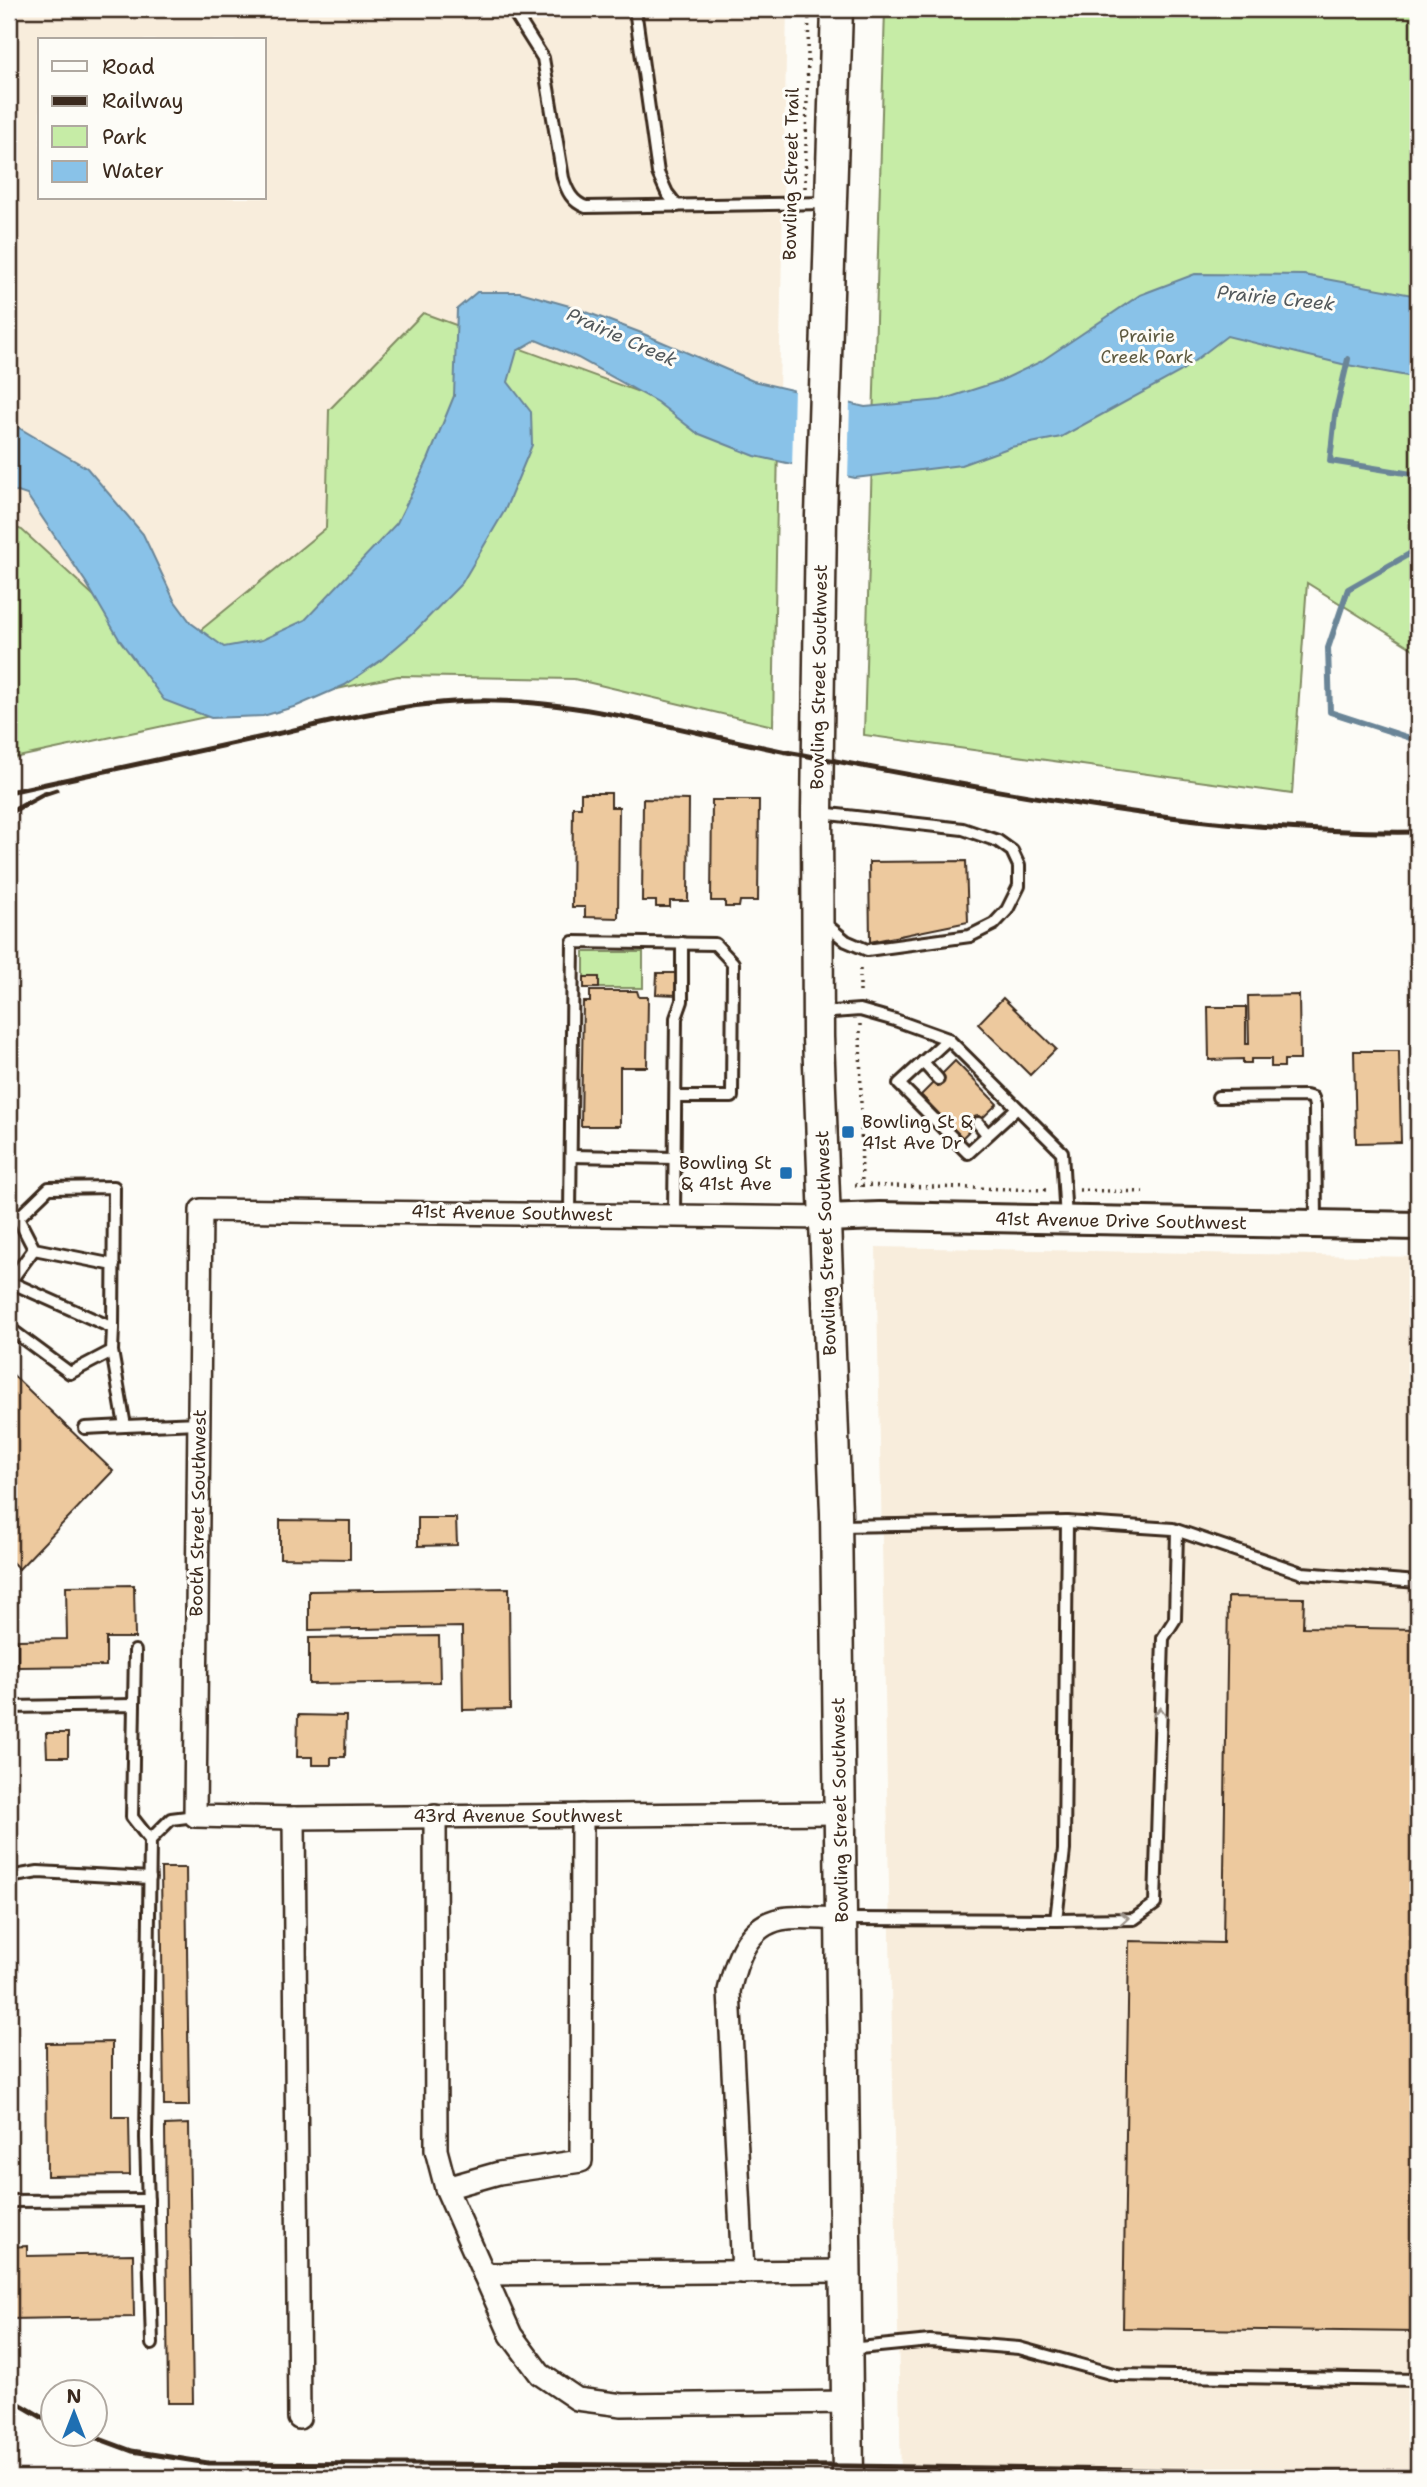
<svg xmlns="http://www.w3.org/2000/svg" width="1427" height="2487" viewBox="0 0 1427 2487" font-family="'Shantell Sans',sans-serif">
<rect width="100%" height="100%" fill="#fdfcf7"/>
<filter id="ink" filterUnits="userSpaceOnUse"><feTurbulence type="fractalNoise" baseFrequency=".0143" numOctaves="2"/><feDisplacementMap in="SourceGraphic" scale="14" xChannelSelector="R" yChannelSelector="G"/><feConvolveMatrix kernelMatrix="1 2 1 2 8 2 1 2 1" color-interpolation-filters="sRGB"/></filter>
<g filter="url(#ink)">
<!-- built -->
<g fill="#f8eddc" fill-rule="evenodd">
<path d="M9 9H787L778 443 329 410 326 528 164 661 22 530 9 525ZM40 40H264V198H40Z"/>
<polygon points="876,1247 1418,1257 1418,2478 901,2478"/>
</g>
<!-- green -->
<g fill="#c6eca6" stroke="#808b62" stroke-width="2">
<polygon points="885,9 1418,9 1418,652 1307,583 1292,794 864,735"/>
<polygon points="423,313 778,443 773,726 574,679 398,676 9,759 9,525 22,530 164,660 326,528 329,410"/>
<rect x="584" y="952" width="59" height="36"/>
</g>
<!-- water -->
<polygon fill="#89c2e8" stroke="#6a8597" stroke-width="2" points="1195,274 1304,275 1418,296 1418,378 1342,364 1227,336 1180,372 1061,437 1011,447 961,465 855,478 755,456 697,433 657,402 578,358 536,340 517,351 508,382 531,412 532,445 505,510 462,583 413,633 380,661 345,685 297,706 263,716 211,718 164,700 119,639 87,584 27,495 9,489 9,422 87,468 143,534 174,600 191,623 224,647 262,640 305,620 397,523 428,460 454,396 457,309 477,292 520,292 573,307 639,332 753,381 865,407 941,400 1000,381 1040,362 1140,295"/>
<!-- pier -->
<polygon fill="#fdfcf7" points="794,387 850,400 848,480 792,468"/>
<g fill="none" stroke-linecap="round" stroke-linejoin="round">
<!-- stream -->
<g stroke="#6a8597" stroke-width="6">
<polyline points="1348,359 1335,415 1330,461 1418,475"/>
<polyline points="1418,549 1348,589 1328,648 1330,712 1410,738 1418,739"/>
</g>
</g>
<!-- building -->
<g fill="#edc99e" stroke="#3b2a1e" stroke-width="2">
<polygon points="581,793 611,793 611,807 619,807 618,918 585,917 585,907 572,907 573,807 581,807"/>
<polygon points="643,799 689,800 688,901 670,901 670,907 656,907 656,901 642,901"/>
<polygon points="712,800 759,800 758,901 740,901 739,907 725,907 725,901 711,901"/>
<polygon points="966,861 968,922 870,942 869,862"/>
<polygon points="657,973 677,973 677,995 656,994"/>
<rect x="584" y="977" width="15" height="11"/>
<polygon points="590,991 637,991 639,997 648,997 647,1067 620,1067 620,1126 581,1126 583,1002 590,1002"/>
<polygon points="1299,995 1300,1060 1284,1060 1284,1067 1271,1067 1271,1059 1251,1059 1251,1063 1243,1063 1243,1059 1209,1060 1208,1007 1246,1007 1246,1044 1249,1044 1248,996"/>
<polygon points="1003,998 1056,1049 1030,1075 978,1024"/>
<polygon points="1354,1051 1399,1051 1401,1142 1356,1143"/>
<polygon points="955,1061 997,1104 962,1138 921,1095"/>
<polygon points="9,1371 113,1471 19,1569 9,1559"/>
<polygon points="418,1518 456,1518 457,1545 418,1546"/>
<polygon points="280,1520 350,1521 350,1559 280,1558"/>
<polygon points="134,1585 135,1638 106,1638 106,1666 18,1667 18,1640 67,1639 66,1586"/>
<polygon points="509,1588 510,1709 463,1710 462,1627 309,1630 309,1591"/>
<polygon points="1228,1597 1304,1598 1303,1627 1418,1629 1418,2332 1123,2328 1129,1941 1223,1943"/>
<polygon points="439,1636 440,1682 309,1684 309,1638"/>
<polygon points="298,1715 346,1716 345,1757 331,1757 331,1765 312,1765 312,1757 297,1757"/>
<polygon points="46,1733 68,1733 68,1757 47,1757"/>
<polygon points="161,1868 186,1868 189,2106 164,2106"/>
<polygon points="112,2042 112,2117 129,2117 130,2175 47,2176 46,2043"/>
<polygon points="189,2124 193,2403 168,2403 165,2125"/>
<polygon points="27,2246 27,2256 133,2254 134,2317 9,2319 9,2247"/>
</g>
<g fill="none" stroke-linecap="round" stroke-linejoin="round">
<!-- service casing -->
<g stroke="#3b2a1e" stroke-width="16">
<g id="service">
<path d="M512 9 543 58 563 178C567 191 572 202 586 207L828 203"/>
<polyline points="635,9 658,173 667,193 677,206"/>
<polyline points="820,813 963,829 998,841 1012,851 1019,866 1019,886 1007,910 994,924 970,936 867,950 846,941 823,922"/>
<polyline points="819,1013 860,1010 895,1020 948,1039 1062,1152 1066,1220"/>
<polyline points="948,1039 899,1084 968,1153 1016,1109"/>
<polyline points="923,1062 938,1079"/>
<polyline points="1218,1097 1306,1096 1313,1098 1315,1106 1316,1224"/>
<polyline points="978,1123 987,1134"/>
<polyline points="571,1156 675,1158"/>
<polyline points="570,1213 573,942 715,944 733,963 732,1097 676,1097"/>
<polyline points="674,1215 676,1018 682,1001 682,943"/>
<polyline points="10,1282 113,1328"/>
<polyline points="9,1283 34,1249"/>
<polyline points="9,1328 70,1373 112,1351 113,1328 114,1187 49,1188 18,1218 34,1249 114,1265"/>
<polyline points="112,1351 125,1426 199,1423"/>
<polyline points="85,1428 125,1426"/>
<polyline points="1067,1522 1173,1529 1302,1573 1418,1582"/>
<polyline points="839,1526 1067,1522 1064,1850 1056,1920 845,1919"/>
<polyline points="134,1705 135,1651"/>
<polyline points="9,1707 134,1705 132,1817 150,1840"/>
<polyline points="9,1877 38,1872 150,1878"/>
<polyline points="1056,1920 1134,1919 1155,1904 1163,1638 1175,1619 1177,1531"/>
<polyline points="9,2201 148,2200"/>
<polyline points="152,2344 146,2138 150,1840 171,1819 195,1816"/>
<polyline points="849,2349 930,2341 1019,2348 1117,2375 1418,2380"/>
</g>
</g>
<!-- minor casing -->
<g stroke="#3b2a1e" stroke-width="26">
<g id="minor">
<polyline points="824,1218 201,1210 195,1816 294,1818 840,1813"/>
<polyline points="435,1816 436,2150 446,2188 511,2335 540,2374 577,2399 622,2405 847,2402"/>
<polyline points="294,1818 299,2418"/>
<polyline points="446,2188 499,2173 581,2161 582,1815"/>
<path d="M743 2272 729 1991C736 1961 746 1926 781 1919 799 1915 823 1919 842 1919"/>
<polyline points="484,2274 845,2271"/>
</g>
</g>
<!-- tertiary casing -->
<g stroke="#3b2a1e" stroke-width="32">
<polyline id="tertiary" points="824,1218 880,1216 1418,1226"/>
</g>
<!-- secondary casing -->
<g stroke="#3b2a1e" stroke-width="35">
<polyline id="secondary" points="837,9 821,516 817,812 818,1037 836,1513 848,2478"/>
</g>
<!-- path -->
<g stroke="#3b2a1e" stroke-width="3.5" stroke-dasharray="2 5" stroke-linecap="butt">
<polyline points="805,188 809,9"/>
<polyline points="860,969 860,995"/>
<polyline points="860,1024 862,1190"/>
<polyline points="855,1185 1050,1190"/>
<polyline points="1079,1190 1143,1192"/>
</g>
<!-- service -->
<use href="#service" stroke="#fdfcf7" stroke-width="10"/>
<!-- minor -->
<use href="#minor" stroke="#fdfcf7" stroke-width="21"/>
<!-- tertiary -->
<use href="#tertiary" stroke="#fdfcf7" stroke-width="26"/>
<!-- secondary -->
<use href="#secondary" stroke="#fdfcf7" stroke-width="30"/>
<!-- rail -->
<g stroke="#3b2a1e" stroke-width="5">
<path d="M9 792C98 773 187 754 276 734 348 718 420 699 495 701 591 702 697 735 792 753 999 791 1207 835 1418 832"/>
<polyline points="9,813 44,794 56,790"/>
<polyline points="9,1254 11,1251"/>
<polyline points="9,2398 52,2423"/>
<polyline points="86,2434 132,2451 208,2463 848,2466 1418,2474"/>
</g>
</g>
<!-- one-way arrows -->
<defs><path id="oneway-chevron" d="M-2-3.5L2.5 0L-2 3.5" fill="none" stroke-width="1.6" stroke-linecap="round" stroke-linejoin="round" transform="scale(1.75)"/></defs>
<g stroke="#9c938a">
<use href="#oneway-chevron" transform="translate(1160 1712) rotate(-88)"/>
<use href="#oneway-chevron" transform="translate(1124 1918) rotate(-4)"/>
</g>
</g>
<!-- markers -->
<g fill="#1f6fb2" stroke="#fdfcf7" stroke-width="2.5">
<rect x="841" y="1125" width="14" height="14" rx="3.5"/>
<rect x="779" y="1166" width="14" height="14" rx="3.5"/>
</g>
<g text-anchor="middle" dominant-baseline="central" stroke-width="6" stroke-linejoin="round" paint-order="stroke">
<!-- street labels -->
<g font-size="18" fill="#3b2a1e" stroke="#fdfcf7">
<text transform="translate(791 174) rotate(-89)">Bowling Street Trail</text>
<text transform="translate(819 677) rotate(-89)">Bowling Street Southwest</text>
<text transform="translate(512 1213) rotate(1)">41st Avenue Southwest</text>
<text transform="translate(1121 1221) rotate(1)">41st Avenue Drive Southwest</text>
<text transform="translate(826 1243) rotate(-92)">Bowling Street Southwest</text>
<text transform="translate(198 1513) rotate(-89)">Booth Street Southwest</text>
<text transform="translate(840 1810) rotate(-91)">Bowling Street Southwest</text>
<text x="518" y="1816">43rd Avenue Southwest</text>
</g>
<!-- park labels -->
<g font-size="18" fill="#5e5a40" stroke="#fdfcf7">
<text x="1147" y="336">Prairie<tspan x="1147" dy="21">Creek Park</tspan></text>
</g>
<!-- poi labels -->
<g font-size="18" fill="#3b2a1e" stroke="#fdfcf7" text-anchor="start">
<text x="862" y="1122">Bowling St &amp;<tspan x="862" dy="21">41st Ave Dr</tspan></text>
<text x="772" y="1163" text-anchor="end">Bowling St<tspan x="772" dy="21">&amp; 41st Ave</tspan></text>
</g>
<!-- water labels -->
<g font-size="19" font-style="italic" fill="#52585b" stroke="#fdfcf7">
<text transform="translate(1276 298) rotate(6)">Prairie Creek</text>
<text transform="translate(622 337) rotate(24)">Prairie Creek</text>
</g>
</g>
<!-- margin -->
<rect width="1427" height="2487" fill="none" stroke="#fdfcf7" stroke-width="35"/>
<rect x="18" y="18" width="1392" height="2452" fill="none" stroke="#3b2a1e" stroke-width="2.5" filter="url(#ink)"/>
<!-- legend -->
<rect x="38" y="38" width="228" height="161" fill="#fdfcf7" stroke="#afa8a0" stroke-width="2"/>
<rect x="52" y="61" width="35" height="10" fill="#fdfcf7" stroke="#afa8a0" stroke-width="2"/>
<text x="102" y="74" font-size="21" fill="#3b2a1e">Road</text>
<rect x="52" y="96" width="35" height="10" fill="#3b2a1e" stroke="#afa8a0" stroke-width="2"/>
<text x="102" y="108" font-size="21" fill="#3b2a1e">Railway</text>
<rect x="52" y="126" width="35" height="21" fill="#c6eca6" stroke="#afa8a0" stroke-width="2"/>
<text x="102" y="144" font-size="21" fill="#3b2a1e">Park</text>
<rect x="52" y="161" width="35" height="21" fill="#89c2e8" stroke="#afa8a0" stroke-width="2"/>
<text x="102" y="178" font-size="21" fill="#3b2a1e">Water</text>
<!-- north arrow -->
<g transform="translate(74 2413)"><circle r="33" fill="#fdfcf7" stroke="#afa8a0" stroke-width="2"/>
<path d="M0-5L12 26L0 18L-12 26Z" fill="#1f6fb2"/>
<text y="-10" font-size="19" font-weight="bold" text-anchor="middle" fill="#3b2a1e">N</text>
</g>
</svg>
